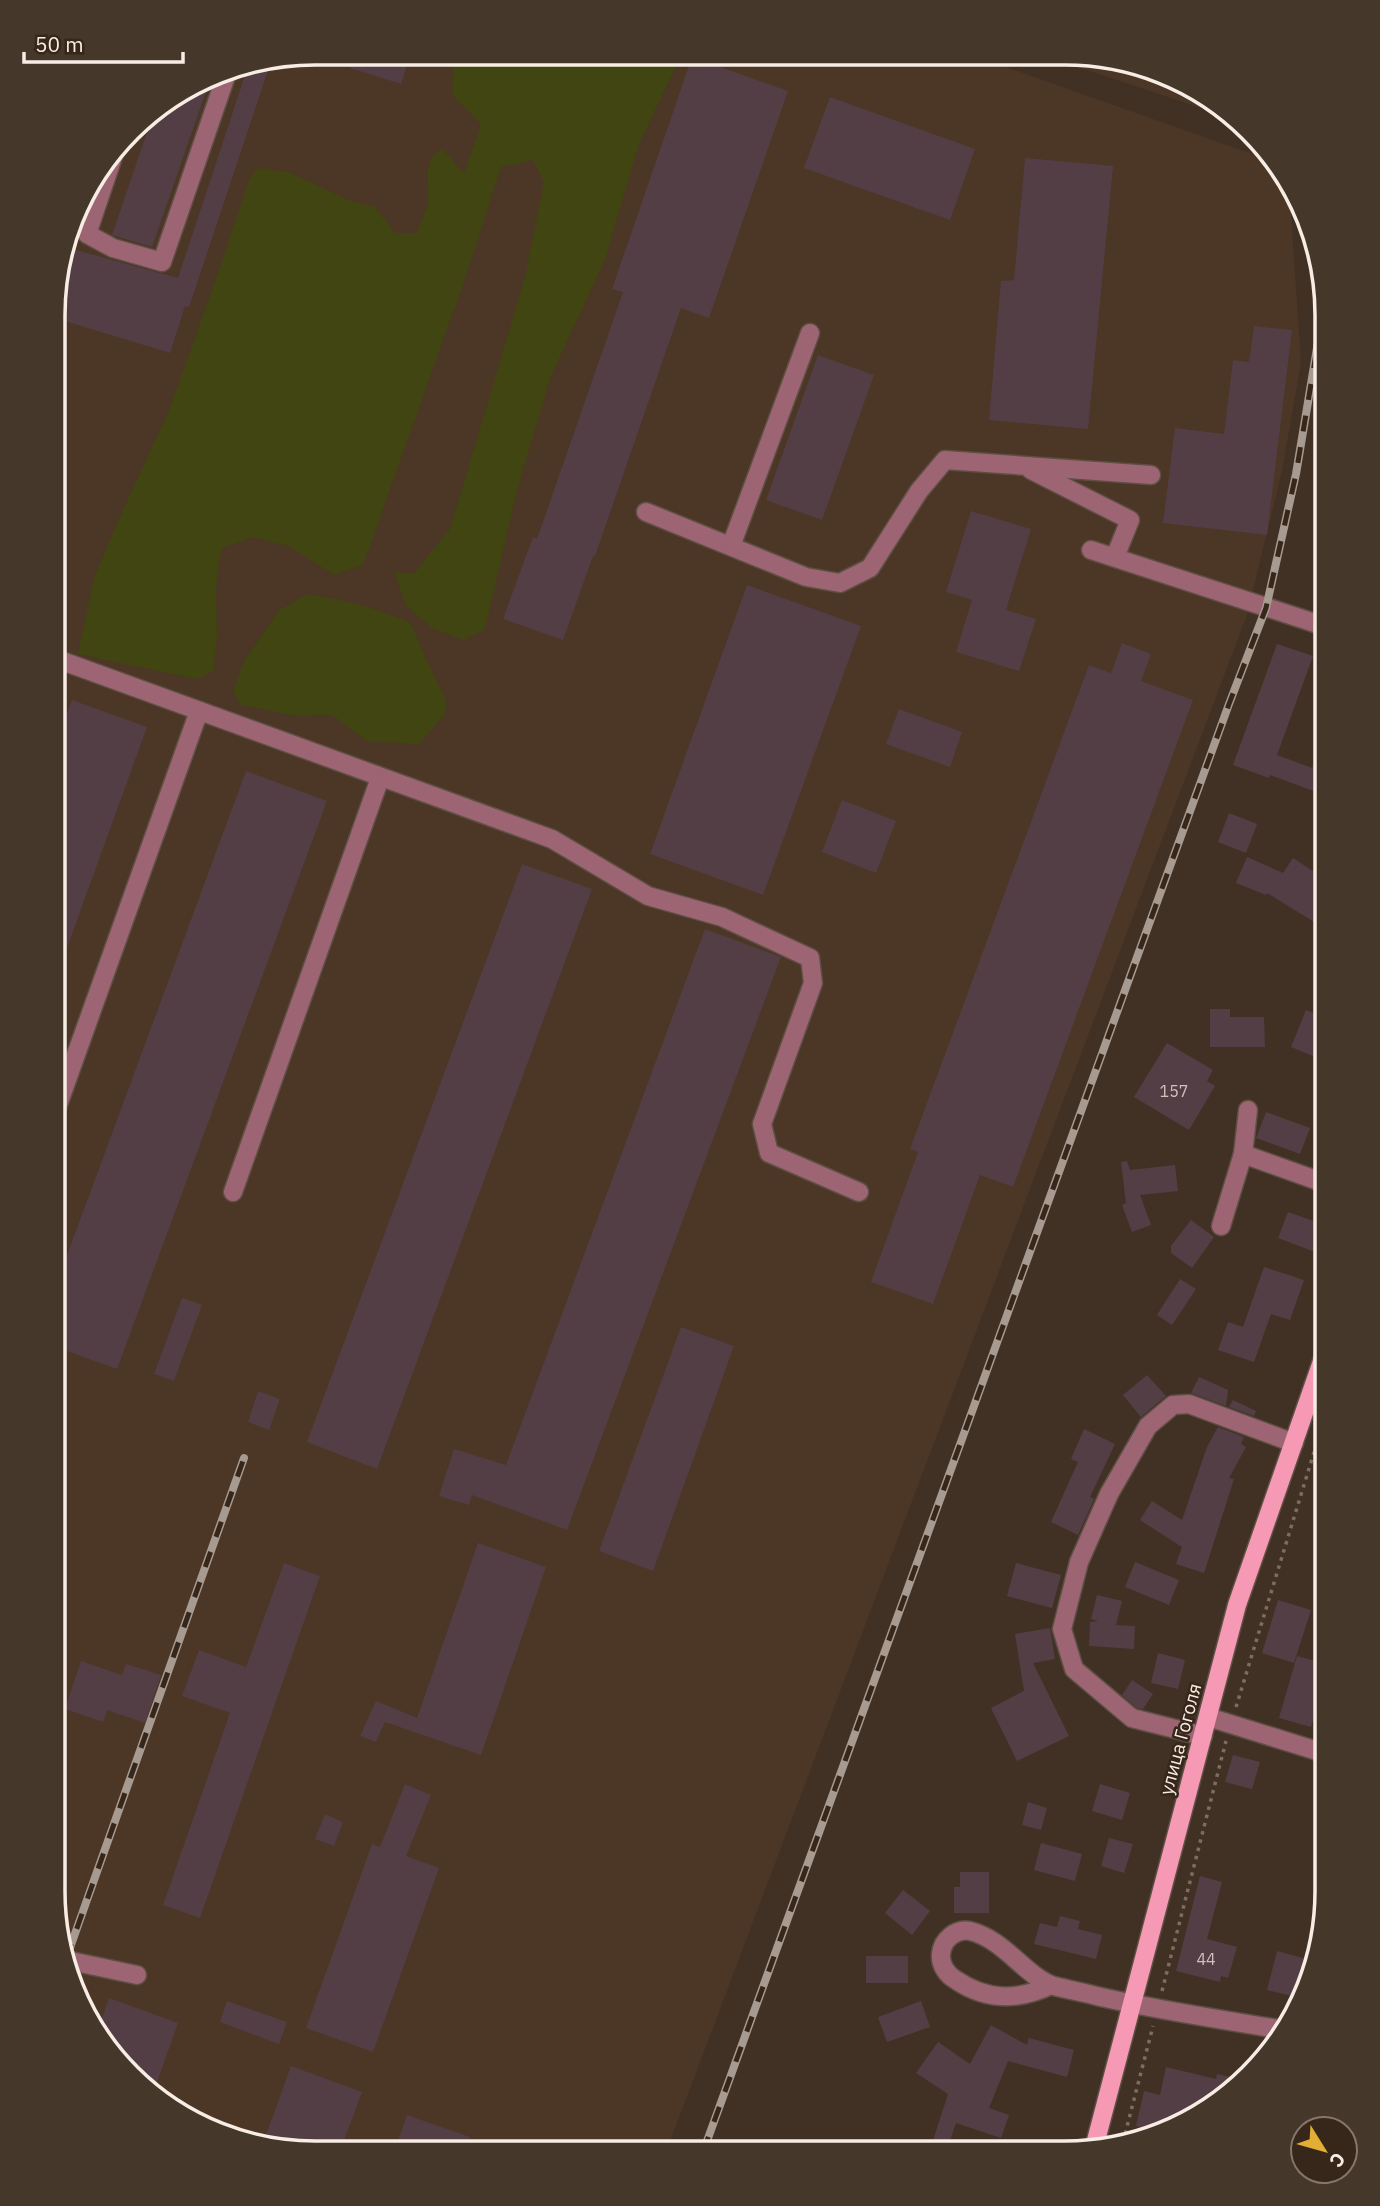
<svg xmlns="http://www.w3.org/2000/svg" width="1380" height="2206" viewBox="0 0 1380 2206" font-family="'IBM Plex Sans',sans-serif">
<rect width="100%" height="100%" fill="#413124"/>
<!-- built -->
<g fill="#4c3625">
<polygon points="315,53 969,54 1278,163 1289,183 1301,363 1282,471 1247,615 666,2152 281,2151 215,2134 155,2100 107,2051 72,1991 53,1891 55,281 80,198 142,118 215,72"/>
<polygon points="1042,55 1100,55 1166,73 1221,104 1213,112"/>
</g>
<!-- green -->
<g fill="#414511">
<path d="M462 53 682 54 639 144 605 259 551 376 517 490 485 629 464 640 432 628 407 607 394 572 414 573 450 529 525 277 544 182 533 160 501 167 462 287 363 565 334 575 289 546 252 537 222 548 216 585 217 639 213 671 197 679 78 654 94 578 122 512 168 413 222 262 250 178 258 168 291 173 350 201 375 207 395 233H417C420 223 427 211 428 200 430 181 421 160 442 149L464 173 481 125 452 94 453 67Z"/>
<path d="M307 594C344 600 377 608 411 623L425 657 446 700 445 714 418 745 394 742H368L332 715 296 716 241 705 233 691 244 661 279 610Z"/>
</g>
<!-- building -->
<g fill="#533e45">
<polygon points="355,53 411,53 401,84 350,68"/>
<polygon points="692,57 788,91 709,318 681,308 595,556 593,556 563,640 503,619 533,537 537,539 623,292 612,289"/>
<polygon points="271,61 189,307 185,306 170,353 55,318 55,281 65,247 178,278 248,66"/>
<polygon points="212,74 152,247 112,235 155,109"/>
<polygon points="830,97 975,149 950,220 804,168"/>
<polygon points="1025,158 1113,166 1088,429 989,420 1001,281 1014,280"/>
<polygon points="1254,326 1292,330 1267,535 1163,523 1175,428 1224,434 1233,360 1249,362"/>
<polygon points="818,355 874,375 822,520 766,500"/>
<polygon points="971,511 1031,529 1006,610 1036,619 1019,671 956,652 972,600 946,592"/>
<polygon points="747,585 861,626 763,895 650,854"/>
<polygon points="1122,643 1151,654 1141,681 1193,700 1013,1187 980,1175 933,1304 871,1282 918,1152 910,1149 1089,665 1111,673"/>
<polygon points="1277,644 1313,656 1277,755 1312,768 1325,731 1327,732 1327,796 1270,775 1269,778 1233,765"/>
<polygon points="72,700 147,727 56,978 54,978 54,749"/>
<polygon points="899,709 962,732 950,767 886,744"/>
<polygon points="246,771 327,801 117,1369 53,1346 53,1293"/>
<polygon points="842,800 896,821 876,873 822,852"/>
<polygon points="1229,813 1257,824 1246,853 1218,842"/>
<polygon points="1327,856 1327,930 1267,893 1266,895 1236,883 1247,857 1283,873 1293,858 1316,873"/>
<polygon points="522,864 592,889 377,1469 307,1442"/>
<polygon points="705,929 781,957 567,1530 472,1495 469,1505 439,1496 454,1449 506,1465"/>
<polygon points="1210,1009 1230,1009 1230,1017 1264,1017 1265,1047 1210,1047"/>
<polygon points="1306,1010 1327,1018 1327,1035 1318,1058 1291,1047"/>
<polygon points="1167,1043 1213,1070 1207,1081 1215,1086 1189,1130 1134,1097"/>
<polygon points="1266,1112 1310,1128 1300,1154 1256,1138"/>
<polygon points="1127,1161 1130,1170 1175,1165 1178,1191 1140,1195 1151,1225 1132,1232 1122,1205 1126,1203 1121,1162"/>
<polygon points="1288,1212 1325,1225 1315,1252 1278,1238"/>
<polygon points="1191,1220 1214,1237 1192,1268 1171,1253 1171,1246"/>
<polygon points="1264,1267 1304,1280 1290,1320 1271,1314 1254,1362 1218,1350 1228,1322 1243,1327"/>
<polygon points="1180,1279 1196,1289 1172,1325 1157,1315"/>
<polygon points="182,1298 202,1305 174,1381 154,1374"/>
<polygon points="681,1327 734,1346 653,1571 599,1551"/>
<polygon points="1147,1375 1166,1396 1141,1417 1123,1395"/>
<polygon points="1199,1377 1228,1390 1226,1406 1191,1393"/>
<polygon points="258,1391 280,1399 269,1430 248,1422"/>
<polygon points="1233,1400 1256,1411 1254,1416 1229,1407"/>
<polygon points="1218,1427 1244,1437 1241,1444 1246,1447 1229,1478 1234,1479 1204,1573 1176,1564 1182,1547 1140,1520 1152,1501 1182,1520 1207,1447"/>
<polygon points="1084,1429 1115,1444 1090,1497 1094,1499 1078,1535 1051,1522 1078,1462 1071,1459"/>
<polygon points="478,1543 546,1567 481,1755 385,1722 376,1742 360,1736 376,1701 417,1718"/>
<polygon points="1135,1562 1179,1580 1169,1605 1125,1587"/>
<polygon points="284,1563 320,1576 200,1918 163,1905 230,1713 182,1696 199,1650 246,1667"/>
<polygon points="1016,1563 1061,1575 1052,1608 1007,1596"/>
<polygon points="1097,1595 1122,1601 1116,1625 1135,1626 1134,1649 1089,1646 1090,1622 1098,1621 1091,1619"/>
<polygon points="1278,1600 1311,1610 1294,1663 1262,1653"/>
<polygon points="1050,1628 1055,1659 1033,1663 1069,1736 1017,1761 991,1708 1024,1691 1015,1634"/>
<polygon points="1158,1653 1185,1660 1178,1689 1151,1683"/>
<polygon points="1297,1656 1327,1664 1327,1674 1311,1727 1279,1718"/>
<polygon points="81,1661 122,1675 126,1664 161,1675 145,1723 107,1710 103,1722 65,1709"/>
<polygon points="1132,1680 1153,1694 1143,1709 1137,1708 1122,1695"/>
<polygon points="1233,1755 1260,1762 1252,1789 1225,1782"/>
<polygon points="405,1784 431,1795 406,1856 439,1868 373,2052 306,2028 372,1844 380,1847"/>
<polygon points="1100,1784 1130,1793 1122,1820 1092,1811"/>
<polygon points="1028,1802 1047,1808 1041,1830 1022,1825"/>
<polygon points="325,1814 343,1822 334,1846 315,1839"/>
<polygon points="1109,1838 1133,1844 1124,1873 1101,1866"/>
<polygon points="1041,1843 1082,1854 1075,1881 1034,1870"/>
<polygon points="960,1872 989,1872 989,1913 954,1913 954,1887 960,1887"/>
<polygon points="1200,1876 1222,1882 1207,1939 1237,1947 1228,1978 1221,1976 1220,1982 1176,1971"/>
<polygon points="903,1890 930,1911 912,1935 885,1913"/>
<polygon points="1060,1916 1080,1921 1078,1929 1102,1935 1096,1959 1034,1944 1040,1923 1057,1927"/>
<polygon points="1277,1951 1310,1960 1300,1998 1267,1990"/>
<rect x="866" y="1956" width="42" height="27"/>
<polygon points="109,1998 178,2023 152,2096 107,2051 97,2033"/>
<polygon points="227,2001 287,2022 279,2044 220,2022"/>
<polygon points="921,2001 930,2027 887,2042 878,2017"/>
<polygon points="991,2025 1027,2045 1029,2038 1074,2050 1067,2077 1008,2061 989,2108 1009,2115 1001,2138 956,2123 946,2153 929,2153 948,2094 916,2073 938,2042 970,2064"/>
<polygon points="291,2066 362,2092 340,2151 281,2151 262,2146"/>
<polygon points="1166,2067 1216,2079 1217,2074 1244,2080 1225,2100 1166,2133 1136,2126 1144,2091 1160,2095"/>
<polygon points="407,2115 470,2137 465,2152 394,2152"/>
</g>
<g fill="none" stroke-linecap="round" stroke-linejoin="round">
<!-- minor casing -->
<g stroke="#5e4f43" stroke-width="21">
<g id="minor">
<polyline points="114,154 87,234 113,248 162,262 228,70"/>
<polyline points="1031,470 1130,520 1115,557"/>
<polyline points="646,512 806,577 840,583 870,568 919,491 945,460 1151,475"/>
<polyline points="731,546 810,333"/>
<polyline points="1091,550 1327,627"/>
<polyline points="54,658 552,839 648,896 722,917 810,958 813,983 762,1124 769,1153 859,1192"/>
<polyline points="54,1116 199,711"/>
<polyline points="1243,1154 1327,1184"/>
<polyline points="233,1192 380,778"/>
<polyline points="1221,1226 1243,1154 1248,1110"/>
<polyline points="1208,1717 1327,1754"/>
<polyline points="1203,1736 1132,1718 1074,1669 1062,1629 1079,1562 1109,1494 1148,1426 1173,1405 1189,1404 1294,1443"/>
<polyline points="66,1960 137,1975"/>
<path d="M1051 1985C1018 2001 987 2001 956 1980 947 1975 940 1965 941 1954 942 1940 956 1928 970 1931 1004 1939 1026 1977 1054 1986 1070 1990 1086 1993 1101 1997 1162 2011 1224 2020 1285 2030"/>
</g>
</g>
<!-- major casing -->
<g stroke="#5e4f43" stroke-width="21">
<polyline id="major" points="1094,2148 1237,1605 1327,1347"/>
</g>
<!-- path -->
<g stroke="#7c6d62" stroke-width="3.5" stroke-dasharray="3.5 5" stroke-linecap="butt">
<polyline points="1236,1707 1315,1449 1327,1418"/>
<polyline points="1162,1991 1226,1741"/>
<polyline points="1123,2142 1153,2026"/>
</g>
<!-- minor -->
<use href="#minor" stroke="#9d6474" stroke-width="18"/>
<!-- major -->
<use href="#major" stroke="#f699b4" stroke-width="18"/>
<!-- rail casing -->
<g stroke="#a79a90" stroke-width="8">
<g id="rail">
<polyline points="66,1959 244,1458"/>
<polyline points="703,2152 1229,704 1266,608 1296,474 1325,300"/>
</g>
</g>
<!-- rail -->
<use href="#rail" stroke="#37271b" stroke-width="5" stroke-dasharray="16" stroke-linecap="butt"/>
</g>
<g text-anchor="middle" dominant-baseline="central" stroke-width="5" stroke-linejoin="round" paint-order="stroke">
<!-- number labels -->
<g font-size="16" fill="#cfc1bd">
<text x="1174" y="1091">157</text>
<text x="1206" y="1959">44</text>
</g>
<!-- street labels -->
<g font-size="19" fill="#f8ede5" stroke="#37271b">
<text transform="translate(1180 1739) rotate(-75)">улица Гоголя</text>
</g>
</g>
<!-- crop -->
<path d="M0 0H1380V2206H0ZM315 65H1065A250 250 0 0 1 1315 315V1891A250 250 0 0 1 1065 2141H315A250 250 0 0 1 65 1891V315A250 250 0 0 1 315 65Z" fill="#46372b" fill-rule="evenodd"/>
<path fill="none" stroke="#f8ede5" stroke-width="3.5" d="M315 65H1065A250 250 0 0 1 1315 315V1891A250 250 0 0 1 1065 2141H315A250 250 0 0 1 65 1891V315A250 250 0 0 1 315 65Z"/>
<!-- north arrow -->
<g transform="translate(1324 2150) rotate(127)"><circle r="33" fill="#37271b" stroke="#84766c" stroke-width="2"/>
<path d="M0-5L12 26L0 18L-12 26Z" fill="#e3ae34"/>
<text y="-10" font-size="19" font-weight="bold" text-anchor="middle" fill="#f8ede5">С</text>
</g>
<!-- scale -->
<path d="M24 52v10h159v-10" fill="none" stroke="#f8ede5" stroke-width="3.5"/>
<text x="35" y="52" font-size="21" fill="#f8ede5" stroke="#37271b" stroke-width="5" paint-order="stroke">50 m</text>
</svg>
